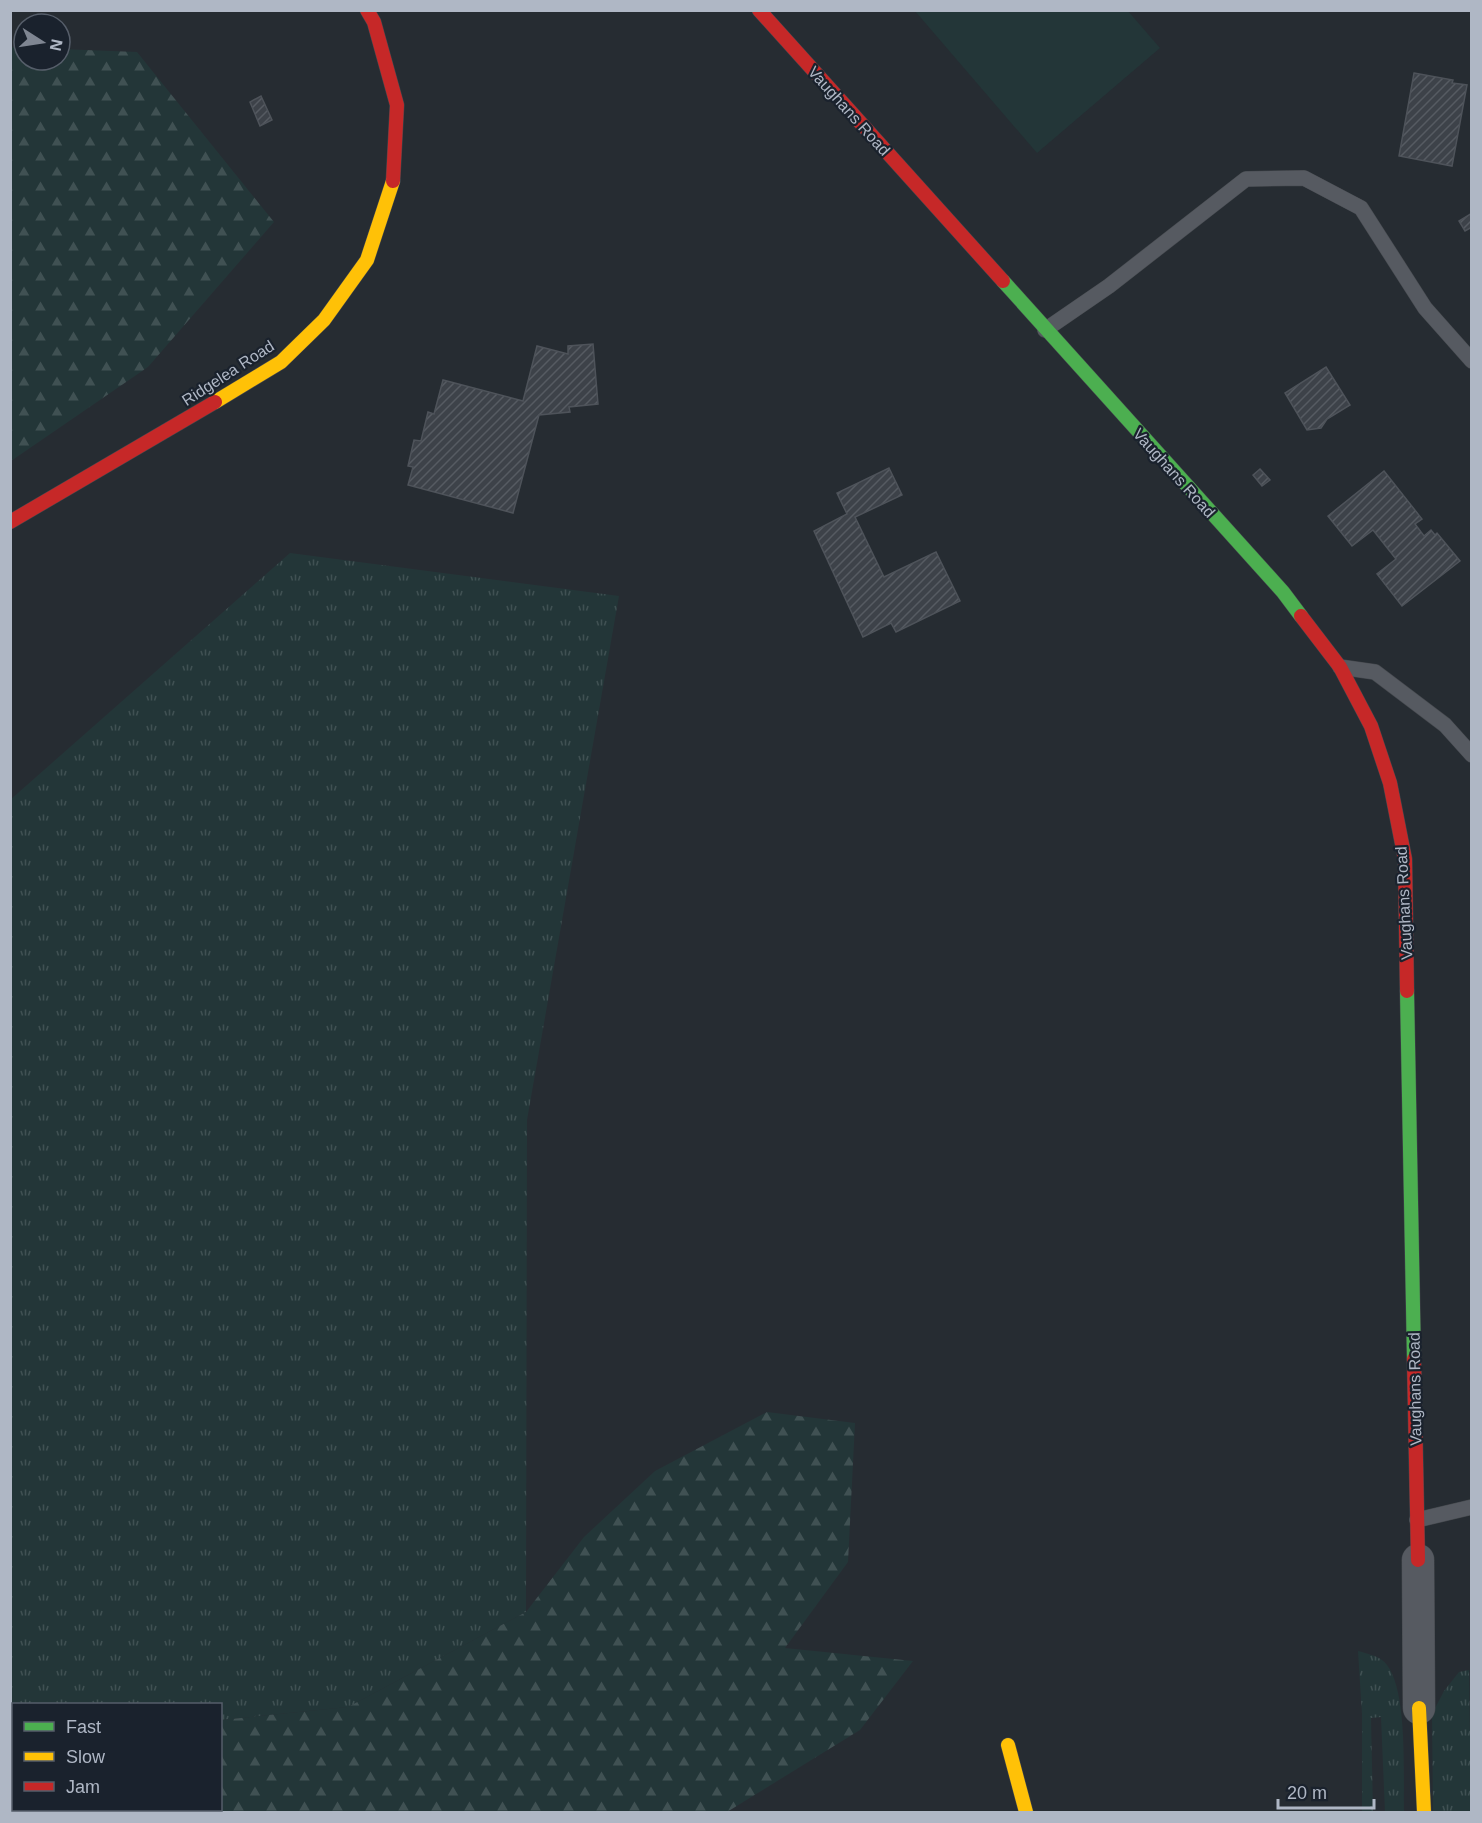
<svg xmlns="http://www.w3.org/2000/svg" width="1482" height="1823" viewBox="0 0 1482 1823" font-family="Helvetica,sans-serif">
<defs>
<pattern id="grass-tufts" width="24" height="20" patternUnits="userSpaceOnUse" patternTransform="scale(1.5)"><rect width="24" height="20" fill="#233638"/><path d="M3 7l-1-3M5 7V3M7 7l1-3M15 17l-1-3M17 17v-4M19 17l1-3" fill="none" stroke="#405153"/></pattern>
<pattern id="forest-firs" width="22" height="20" patternUnits="userSpaceOnUse" patternTransform="scale(1.5)"><rect width="22" height="20" fill="#233638"/><path d="M5 1l3.5 6h-7zM16 11l3.5 6h-7z" fill="#405153"/></pattern>
<pattern id="building-hatch" width="6" height="6" patternUnits="userSpaceOnUse" patternTransform="scale(1.5)"><rect width="6" height="6" fill="#3d4249"/><path d="M-1 1l2-2M0 6l6-6M5 7l2-2" fill="none" stroke="#565b62"/></pattern>
</defs>
<rect width="100%" height="100%" fill="#262c32"/>
<!-- grass -->
<g fill="url(#grass-tufts)">
<polygon points="290,553 619,596 527,1120 526,1612 348,1707 221,1720 220,1704 14,1704 14,1810 98,1810 94,1812 11,1812 10,800"/>
<path d="M1358 1651C1368 1654 1381 1656 1387 1665 1408 1693 1403 1775 1404 1812H1385L1381 1717 1371 1718 1373 1812H1362V1714Z"/>
<polygon points="1469,1670 1471,1812 1433,1812 1432,1714 1444,1691 1459,1672"/>
</g>
<!-- forest -->
<g fill="url(#forest-firs)">
<polygon points="13,47 24,47 24,60 60,60 60,49 137,52 274,222 148,367 11,461 10,49"/>
<polygon points="767,1412 855,1423 848,1562 785,1648 913,1661 860,1730 727,1812 94,1812 98,1810 220,1810 221,1720 348,1707 526,1612 584,1537 655,1471"/>
</g>
<!-- pitch -->
<polygon fill="#233638" points="915,11 1128,11 1160,48 1037,153"/>
<!-- building -->
<g fill="url(#building-hatch)" stroke="#4e535a" stroke-width="1.5">
<polygon points="1414,73 1453,80 1452,83 1467,85 1452,166 1399,156"/>
<polygon points="261,96 272,120 260,126 250,102"/>
<polygon points="1472,213 1472,227 1465,231 1459,221"/>
<polygon points="593,344 598,404 569,407 570,412 539,415 513,513 408,485 413,467 408,466 414,440 421,441 428,412 434,414 443,380 523,401 537,346 568,354 568,346"/>
<polygon points="1326,367 1350,405 1327,419 1321,428 1307,430 1285,393"/>
<polygon points="889,468 902,495 855,517 884,577 936,552 960,601 896,632 891,623 863,637 814,531 847,514 837,493"/>
<polygon points="1260,469 1270,480 1262,486 1253,475"/>
<polygon points="1384,471 1422,519 1415,524 1424,536 1431,530 1435,535 1437,533 1460,561 1402,606 1377,574 1396,559 1373,530 1352,546 1328,516"/>
</g>
<g fill="none" stroke-linecap="round" stroke-linejoin="round">
<!-- lane casing -->
<g stroke="#44484d" stroke-width="16">
<g id="lane">
<polyline points="1045,330 1109,286 1246,179 1304,178 1361,208 1425,308 1472,361"/>
<polyline points="1340,667 1375,672 1445,725 1472,755"/>
<polyline points="1417,1520 1472,1507"/>
</g>
</g>
<!-- street casing -->
<g stroke="#44484d" stroke-width="33">
<polyline id="street" points="1418,1560 1419,1708"/>
</g>
<!-- fast casing -->
<g stroke="#44484d" stroke-width="15">
<g id="fast">
<polyline points="1003,281 1283,592 1301,616"/>
<polyline points="1407,991 1414,1359"/>
</g>
</g>
<!-- slow casing -->
<g stroke="#44484d" stroke-width="15">
<g id="slow">
<polyline points="215,402 281,362 324,320 367,260 393,181"/>
<polyline points="1419,1708 1424,1812"/>
<polyline points="1008,1745 1026,1812"/>
</g>
</g>
<!-- jam casing -->
<g stroke="#44484d" stroke-width="15">
<g id="jam">
<polyline points="367,10 374,22 397,105 393,181"/>
<polyline points="759,10 1003,281"/>
<polyline points="10,522 215,402"/>
<polyline points="1301,616 1340,667 1371,726 1390,783 1405,859 1407,991"/>
<polyline points="1414,1359 1418,1560"/>
</g>
</g>
<!-- lane -->
<use href="#lane" stroke="#565a61" stroke-width="15"/>
<!-- street -->
<use href="#street" stroke="#565a61" stroke-width="32"/>
<!-- fast -->
<use href="#fast" stroke="#4caf50" stroke-width="14"/>
<!-- slow -->
<use href="#slow" stroke="#ffc107" stroke-width="14"/>
<!-- jam -->
<use href="#jam" stroke="#c62828" stroke-width="14"/>
</g>
<g text-anchor="middle" dominant-baseline="central" stroke-width="4.5" stroke-linejoin="round" paint-order="stroke">
<!-- street labels -->
<g font-size="16" fill="#afb7c5" stroke="#1a222d">
<text transform="translate(849 111) rotate(48)">Vaughans Road</text>
<text transform="translate(228 373) rotate(-33)">Ridgelea Road</text>
<text transform="translate(1174 473) rotate(48)">Vaughans Road</text>
<text transform="translate(1404 903) rotate(-93)">Vaughans Road</text>
<text transform="translate(1415 1389) rotate(-91)">Vaughans Road</text>
</g>
</g>
<!-- border -->
<rect width="1482" height="1823" fill="none" stroke="#afb7c5" stroke-width="24"/>
<!-- legend -->
<rect x="12" y="1703" width="210" height="108" fill="#1a222d" stroke="#565e6a" stroke-width="1.5"/>
<rect x="24" y="1722" width="30" height="9" fill="#4caf50" stroke="#565e6a" stroke-width="1.5"/>
<text x="66" y="1733" font-size="18" fill="#afb7c5">Fast</text>
<rect x="24" y="1752" width="30" height="9" fill="#ffc107" stroke="#565e6a" stroke-width="1.5"/>
<text x="66" y="1763" font-size="18" fill="#afb7c5">Slow</text>
<rect x="24" y="1782" width="30" height="9" fill="#c62828" stroke="#565e6a" stroke-width="1.5"/>
<text x="66" y="1793" font-size="18" fill="#afb7c5">Jam</text>
<!-- north arrow -->
<g transform="translate(42 42) rotate(102)"><circle r="28" fill="#1a222d" stroke="#565e6a" stroke-width="1.5"/>
<path d="M0-4.5L10 22L0 15L-10 22Z" fill="#7f8692"/>
<text y="-9" font-size="16" font-weight="bold" text-anchor="middle" fill="#afb7c5">N</text>
</g>
<!-- scale -->
<path d="M1278 1799v9h96v-9" fill="none" stroke="#afb7c5" stroke-width="3"/>
<text x="1287" y="1799" font-size="18" fill="#afb7c5" stroke="#1a222d" stroke-width="4.5" paint-order="stroke">20 m</text>
</svg>
